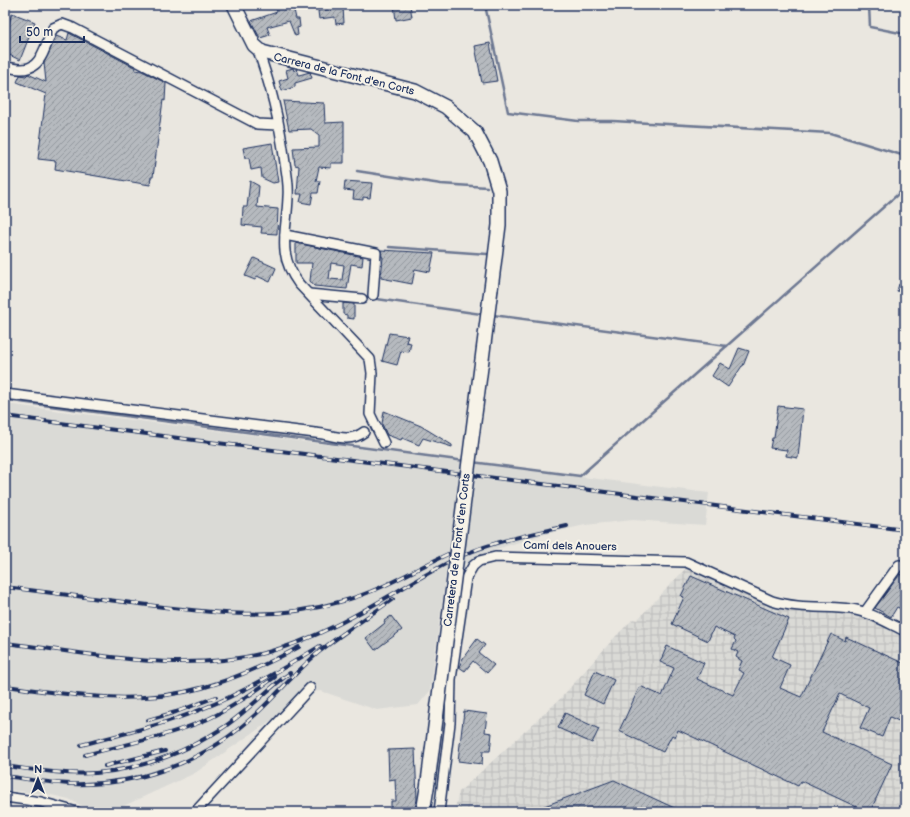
<svg xmlns="http://www.w3.org/2000/svg" width="910" height="817" viewBox="0 0 910 817" font-family="'Balsamiq Sans',sans-serif">
<defs>
<pattern id="industrial-grid" width="8" height="8" patternUnits="userSpaceOnUse"><rect width="8" height="8" fill="#dadad6"/><path d="M0 4h8M4 0v8" fill="none" stroke="#babbba"/></pattern>
<pattern id="building-hatch" width="6" height="6" patternUnits="userSpaceOnUse"><rect width="6" height="6" fill="#b6babf"/><path d="M-1 1l2-2M0 6l6-6M5 7l2-2" fill="none" stroke="#93989e"/></pattern>
</defs>
<rect width="100%" height="100%" fill="#eae7e0"/>
<filter id="ink" filterUnits="userSpaceOnUse"><feTurbulence type="fractalNoise" baseFrequency=".025" numOctaves="2"/><feDisplacementMap in="SourceGraphic" scale="8" xChannelSelector="R" yChannelSelector="G"/><feConvolveMatrix kernelMatrix="1 2 1 2 8 2 1 2 1" color-interpolation-filters="sRGB"/></filter>
<g filter="url(#ink)">
<!-- built -->
<polygon fill="#dadad6" points="5,404 709,493 705,525 633,520 585,525 541,535 490,551 446,574 430,691 418,705 377,710 321,691 312,692 195,773 117,809 107,812 82,806 69,799 47,794 5,790"/>
<!-- industrial -->
<polygon fill="url(#industrial-grid)" points="688,566 773,607 859,614 905,637 905,812 454,812 459,792 560,699 615,637 633,619 637,620"/>
<g fill="none" stroke-linecap="round" stroke-linejoin="round">
<!-- stream -->
<g stroke="#6d7892" stroke-width="2.5">
<polyline points="485,5 508,112 578,121 613,121 830,133 905,156"/>
<polyline points="869,5 870,27 905,34"/>
<polyline points="357,171 441,184 487,187"/>
<polyline points="389,247 487,254"/>
<polyline points="363,297 481,314"/>
<polyline points="493,315 727,346"/>
<polyline points="5,400 465,461"/>
<polyline points="472,462 580,476 905,188"/>
</g>
</g>
<!-- building -->
<g fill="url(#building-hatch)" stroke="#1b2f5e" fill-rule="evenodd">
<polygon points="276,5 293,5 296,19 299,19 300,27 297,28 298,35 295,36 289,21 267,27 270,35 260,38 251,21 277,12"/>
<polygon points="394,5 410,5 412,17 396,20"/>
<polygon points="343,7 344,23 336,24 335,17 319,19 318,11"/>
<polygon points="12,13 35,22 20,60 5,53 5,37"/>
<polygon points="69,33 136,68 135,70 142,71 166,83 165,101 163,100 153,177 151,177 150,185 55,169 56,161 38,159 46,94 17,82 20,75 26,76 28,74 46,82 44,63 56,36 67,40"/>
<polygon points="490,43 497,81 482,83 475,46"/>
<polygon points="293,68 294,71 297,69 299,75 310,72 312,78 295,83 295,87 282,91 279,81 288,78 286,70"/>
<polygon points="283,101 324,103 325,123 344,122 344,163 331,163 331,168 319,167 316,181 320,181 318,193 313,193 311,204 300,202 302,194 297,194 299,166 295,165 293,148 319,147 319,135 311,129 289,130"/>
<polygon points="272,143 278,182 273,183 262,178 261,168 251,170 249,158 245,158 243,148"/>
<polygon points="250,181 259,186 257,207 278,209 277,234 261,233 262,227 242,225 243,207 247,207"/>
<polygon points="345,181 372,183 370,198 363,197 363,200 353,199 354,191 344,190"/>
<path d="M296 243 363 257 362 266 351 264 347 289 314 286 310 281 312 263H296ZM331 263 344 265 342 280 329 279Z"/>
<polygon points="381,250 434,253 430,272 415,269 412,284 381,278 383,257 382,257"/>
<polygon points="254,258 276,268 270,282 257,276 255,280 245,276"/>
<polygon points="899,284 905,286 905,293 897,291"/>
<polygon points="343,303 354,304 354,319 347,318 347,315 343,314"/>
<polygon points="389,333 408,336 406,342 411,343 409,352 401,351 397,365 382,361"/>
<polygon points="739,348 749,351 743,366 742,366 728,387 712,376 720,363 730,369"/>
<polygon points="778,406 803,409 798,458 786,456 787,450 770,448 772,438 774,438"/>
<polygon points="384,411 421,426 452,445 452,447 423,438 419,445 402,438 401,440 387,435 382,424"/>
<polygon points="900,574 905,577 905,611 897,607 891,617 875,608"/>
<polygon points="691,576 789,619 772,657 790,665 780,688 801,697 831,634 845,641 846,637 905,664 905,724 890,717 882,737 860,728 869,708 840,694 822,732 892,764 870,812 857,812 859,808 801,781 798,786 678,730 675,737 672,735 663,752 619,731 640,686 662,696 674,668 660,662 667,646 704,663 697,679 733,695 744,673 738,670 742,661 736,657 738,652 732,649 736,641 734,639 735,637 714,627 708,641 672,624 684,597 681,596"/>
<polygon points="391,616 402,630 375,650 366,638 385,623 384,621"/>
<polygon points="477,639 485,645 479,653 494,665 487,673 473,661 465,671 459,667 463,658"/>
<polygon points="595,671 614,680 603,704 584,695"/>
<polygon points="464,711 487,714 485,732 492,733 490,751 483,751 482,764 458,761"/>
<polygon points="565,713 599,729 592,743 558,728"/>
<polygon points="415,749 417,800 414,812 391,812 391,801 396,801 395,779 389,780 388,750"/>
<polygon points="614,780 683,812 531,812 531,811"/>
</g>
<g fill="none" stroke-linecap="round" stroke-linejoin="round">
<!-- street casing -->
<g stroke="#1b2f5e" stroke-width="12">
<g id="street">
<path d="M257 48C271 85 280 124 285 163 287 174 289 186 288 197 287 232 276 253 299 284L370 359 372 373 370 414 384 443"/>
<path d="M5 66C40 78 42 54 53 28L62 24 73 28 257 124 278 125"/>
<polyline points="285,235 376,253 373,295"/>
<polyline points="309,294 362,299"/>
<path d="M5 394 323 434C337 437 351 442 364 432"/>
<polyline points="865,612 899,565 905,566"/>
<polyline points="5,797 41,802 77,812"/>
<polyline points="195,812 310,688"/>
<path d="M439 812 450 723 451 679 466 578 473 566 479 561 495 557 686 562 772 601C798 609 825 606 851 609 870 612 888 623 905 631"/>
</g>
</g>
<!-- secondary casing -->
<g stroke="#1b2f5e" stroke-width="16">
<g id="secondary">
<polyline points="234,5 254,45 262,52 415,91 446,107 475,132 490,161 499,191 499,225 491,289"/>
<polyline points="423,812 428,782"/>
</g>
</g>
<!-- street -->
<use href="#street" stroke="#f7f3e8" stroke-width="9"/>
<!-- secondary -->
<use href="#secondary" stroke="#f7f3e8" stroke-width="13"/>
<!-- rail casing -->
<g stroke="#1b2f5e" stroke-width="4">
<g id="rail">
<polyline points="5,416 905,530"/>
<path d="M5 587C50 593 95 598 140 604 212 613 272 622 343 601 381 591 413 570 448 554"/>
<path d="M5 643C92 653 182 675 268 652 335 634 391 592 451 561 487 542 528 535 567 526"/>
<path d="M5 686C51 692 98 700 144 697 199 695 251 673 299 647"/>
<polyline points="148,720 176,712 216,697"/>
<path d="M81 745C122 734 163 725 202 709 243 693 282 669 320 646"/>
<path d="M85 755C126 744 169 736 208 719 232 708 254 692 275 677"/>
<path d="M5 766C35 770 66 775 96 773 141 769 184 753 221 729 246 713 266 690 290 673"/>
<polyline points="105,766 165,751"/>
<path d="M5 776C27 779 49 783 71 784 135 786 199 764 247 722 273 700 293 674 319 652 342 633 368 617 393 599"/>
</g>
</g>
<!-- rail -->
<use href="#rail" stroke="#f7f3e8" stroke-width="2.5" stroke-dasharray="8" stroke-linecap="butt"/>
<!-- secondary-bridge casing -->
<g stroke="#1b2f5e" stroke-width="16" stroke-linecap="butt">
<polyline id="secondary-bridge" points="428,782 491,289"/>
</g>
<!-- secondary-bridge -->
<use href="#secondary-bridge" stroke="#f7f3e8" stroke-width="13"/>
</g>
</g>
<g text-anchor="middle" dominant-baseline="central" stroke-width="4" stroke-linejoin="round" paint-order="stroke">
<!-- street labels -->
<g font-size="11" fill="#1b2f5e" stroke="#f7f3e8">
<text transform="translate(344 74) rotate(14)">Carrera de la Font d'en Corts</text>
<text transform="translate(570 546) rotate(1)">Camí dels Anouers</text>
<text transform="translate(457 550) rotate(-83)">Carretera de la Font d'en Corts</text>
</g>
</g>
<!-- margin -->
<rect width="910" height="817" fill="none" stroke="#f7f3e8" stroke-width="20"/>
<rect x="10" y="10" width="890" height="797" fill="none" stroke="#1b2f5e" stroke-width="1.5" filter="url(#ink)"/>
<!-- north arrow -->
<g transform="translate(38 779)" stroke="#f7f3e8" stroke-width="3" paint-order="stroke">
<path d="M0-3L7 15L0 10L-7 15Z" fill="#1b2f5e"/>
<text y="-6" font-size="11" font-weight="bold" text-anchor="middle" fill="#1b2f5e">N</text>
</g>
<!-- scale -->
<path d="M20 36v6h64v-6" fill="none" stroke="#1b2f5e" stroke-width="2"/>
<text x="26" y="36" font-size="12" fill="#1b2f5e" stroke="#f7f3e8" stroke-width="3" paint-order="stroke">50 m</text>
</svg>
